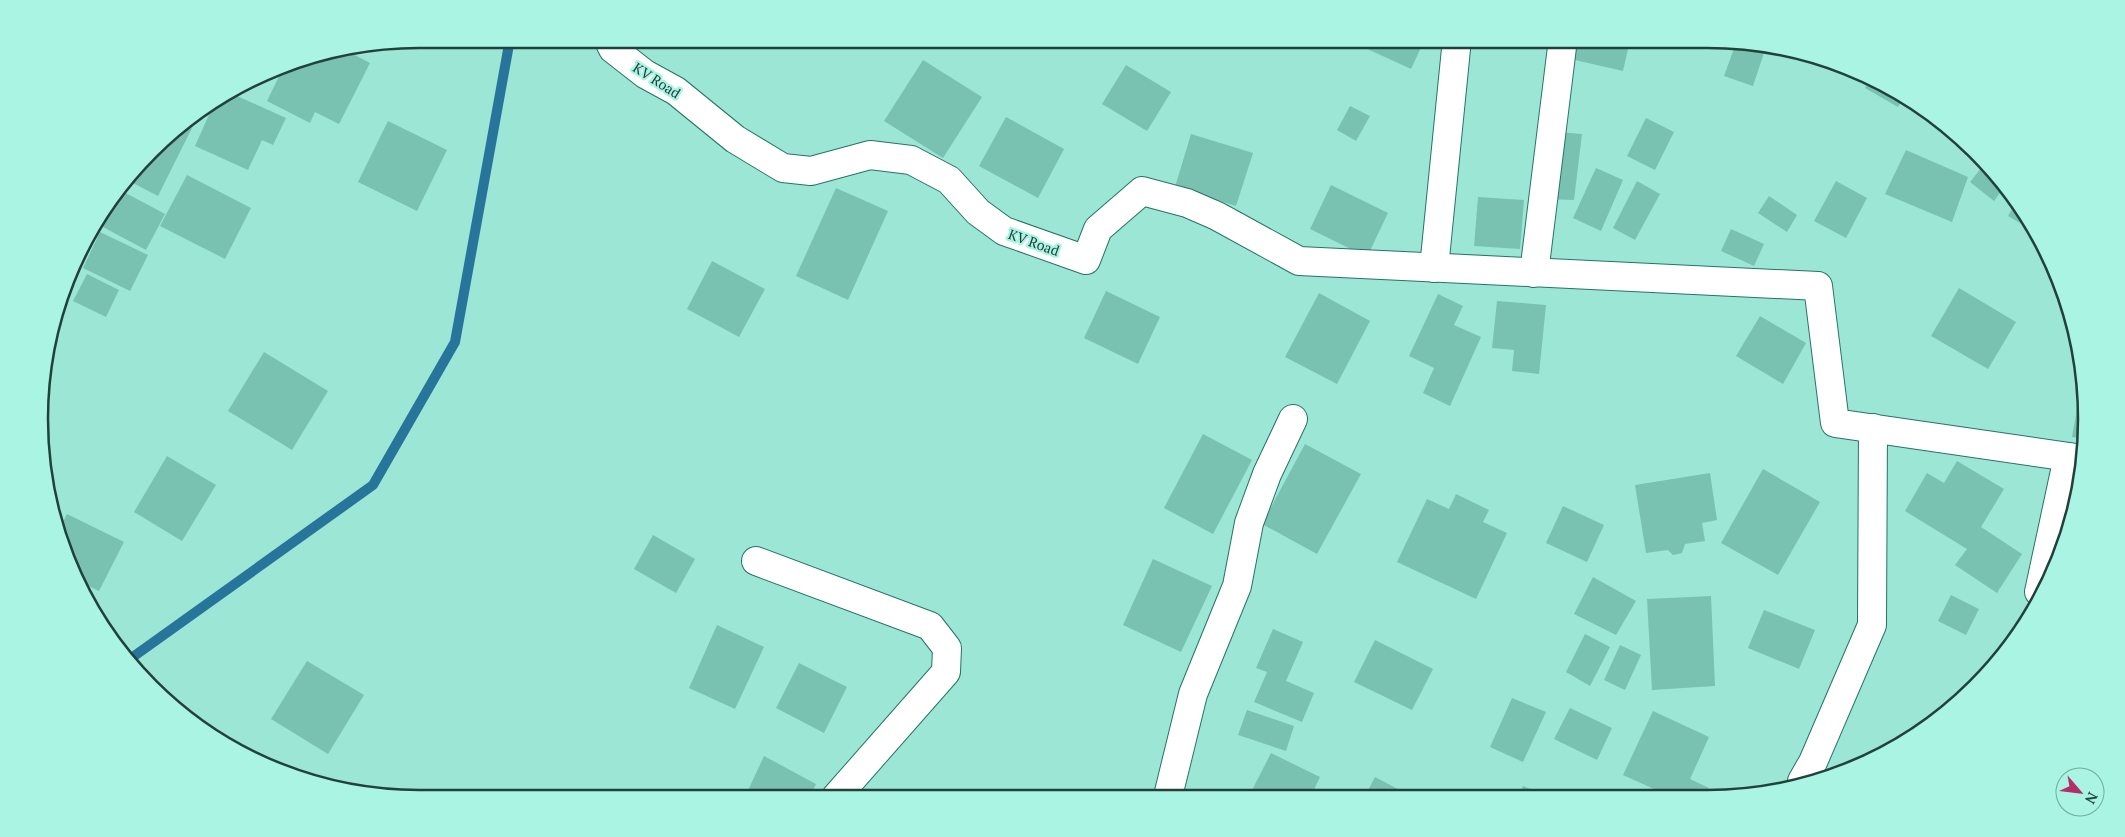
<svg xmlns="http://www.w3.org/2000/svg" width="2125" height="837" viewBox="0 0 2125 837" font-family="'PT Serif',serif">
<rect width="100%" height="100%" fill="#9ce6d6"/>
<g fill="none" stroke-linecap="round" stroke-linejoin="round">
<!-- stream -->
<polyline stroke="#27759a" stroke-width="10" points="130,659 373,485 455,342 510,39"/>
</g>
<!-- building -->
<g fill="#79c2b2">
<polygon points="1367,39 1425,39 1411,69 1363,47"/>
<polygon points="1570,39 1630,40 1623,71 1566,58"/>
<polygon points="1736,43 1766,47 1753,86 1724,76"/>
<polygon points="347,51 370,63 339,124 315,112 310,123 267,101 285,64 294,71 301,58"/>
<polygon points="923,60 982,97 943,158 884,121"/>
<polygon points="1126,65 1171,92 1147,131 1102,104"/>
<polygon points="1872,77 1904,96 1898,107 1865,88"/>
<polygon points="226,91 286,118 273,145 262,140 248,170 195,146 216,99"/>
<polygon points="1350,106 1370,116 1356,141 1337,130"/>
<polygon points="1006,117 1064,149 1038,198 979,166"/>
<polygon points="1646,118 1674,132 1655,170 1627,156"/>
<polygon points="185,121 193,126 158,196 129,181 168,133"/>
<polygon points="388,121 447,150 417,211 358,182"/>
<polygon points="1545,131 1582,134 1574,200 1544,199"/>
<polygon points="1191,134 1253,153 1236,206 1175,187"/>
<polygon points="1906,150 1968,177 1952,222 1885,194"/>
<polygon points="1986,162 2005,186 1994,201 1970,182"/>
<polygon points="1596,168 1623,180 1601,231 1573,218"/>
<polygon points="187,175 251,208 225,259 160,226"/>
<polygon points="1637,181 1660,194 1635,240 1613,228"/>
<polygon points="1836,181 1867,198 1846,238 1814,221"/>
<polygon points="1331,185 1388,213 1367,257 1310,229"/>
<polygon points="836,188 888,211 848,300 796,276"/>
<polygon points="122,191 165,214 146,250 103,227"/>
<polygon points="1769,196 1797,215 1787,232 1758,213"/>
<polygon points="1478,197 1524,200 1520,249 1474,246"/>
<polygon points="2016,202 2036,229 2037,233 2008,216"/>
<polygon points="1731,229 1764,244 1754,266 1721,251"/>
<polygon points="100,232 148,255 130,291 83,268"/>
<polygon points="712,261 765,289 739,337 687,309"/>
<polygon points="87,274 119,290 106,317 73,301"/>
<polygon points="1959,288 2016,322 1988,369 1931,336"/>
<polygon points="1106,291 1160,317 1138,364 1084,338"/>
<polygon points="1319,293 1370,321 1337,384 1285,357"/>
<polygon points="1438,294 1463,306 1454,325 1481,337 1450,406 1423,393 1434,368 1409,356"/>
<polygon points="1497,301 1546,305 1539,374 1512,371 1514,350 1492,348"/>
<polygon points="1760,316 1806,343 1783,384 1736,356"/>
<polygon points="264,352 328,391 292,450 228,411"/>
<polygon points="2081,387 2084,388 2085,439 2072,437"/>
<polygon points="1203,434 1252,460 1213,534 1164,508"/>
<polygon points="1305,444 1361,474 1317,554 1262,524"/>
<polygon points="167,456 216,485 182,541 134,512"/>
<polygon points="1957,461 2004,489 1981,527 2022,554 1997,593 1955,565 1967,549 1905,511 1927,473 1944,483"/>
<polygon points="1763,469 1820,502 1778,575 1721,543"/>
<polygon points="1710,473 1717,520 1702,523 1705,541 1685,544 1682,553 1673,555 1668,550 1646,553 1635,485"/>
<polygon points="1456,494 1489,510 1483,522 1507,533 1476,599 1397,562 1427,499 1449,509"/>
<polygon points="1563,506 1604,525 1587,562 1546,543"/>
<polygon points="67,514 124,542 99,591 76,580 68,564 58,532"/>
<polygon points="653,535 695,559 676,593 634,569"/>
<polygon points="1153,559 1212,586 1181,652 1123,625"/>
<polygon points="1593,577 1636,601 1616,635 1574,614"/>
<polygon points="1951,595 1979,609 1966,635 1938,621"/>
<polygon points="1711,596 1715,686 1652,690 1647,599"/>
<polygon points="1764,610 1815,630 1799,669 1748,648"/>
<polygon points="717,625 764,647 735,709 689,688"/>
<polygon points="1273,629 1303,642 1286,681 1314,693 1302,722 1254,702 1267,672 1256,668"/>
<polygon points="1585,634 1610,647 1590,686 1566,672"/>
<polygon points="1375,640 1433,669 1412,710 1354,682"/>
<polygon points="1620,645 1641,655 1625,690 1604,680"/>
<polygon points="307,661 364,695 328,754 271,719"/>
<polygon points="799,663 847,687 824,733 776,708"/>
<polygon points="1512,698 1546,712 1523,762 1490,747"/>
<polygon points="1570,708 1612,728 1597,760 1554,739"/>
<polygon points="1247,710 1294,726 1286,751 1238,735"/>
<polygon points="1653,711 1709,737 1690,779 1709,788 1705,795 1667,795 1623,775"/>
<polygon points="1271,753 1320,777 1311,796 1249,796"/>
<polygon points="764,756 816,784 810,797 745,797"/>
<polygon points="1375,777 1411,796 1365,796"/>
<polygon points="1523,786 1546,795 1519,796"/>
</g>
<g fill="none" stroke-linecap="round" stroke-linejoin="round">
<!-- street casing -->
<g stroke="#267365" stroke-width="30">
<g id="street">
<polyline points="608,39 613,49 645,74 676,91 735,139 783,168 811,171 870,155 911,160 949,180 978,212 1004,231 1086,260 1098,229 1142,191 1187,203 1217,216 1299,261 1818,286 1835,423 2083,459"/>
<polyline points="1434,268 1457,39"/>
<polyline points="1534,273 1563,39"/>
<polyline points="756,561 930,626 947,648 946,672 836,797"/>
<polyline points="2039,592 2068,457"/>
<polyline points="1802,781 1813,762 1872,625 1873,428"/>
<polyline points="1168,796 1193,694 1237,586 1249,523 1267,474 1293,419"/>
</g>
</g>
<!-- street -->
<use href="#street" stroke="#fff" stroke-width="28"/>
</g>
<g text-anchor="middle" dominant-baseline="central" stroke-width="4.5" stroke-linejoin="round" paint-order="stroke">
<!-- street labels -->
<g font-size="14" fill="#22413a" stroke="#a9f4e3">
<text transform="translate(657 80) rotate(33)">KV Road</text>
<text transform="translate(1034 242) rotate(20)">KV Road</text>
</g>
</g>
<!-- crop -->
<path d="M0 0H2125V837H0ZM419 48H1707A371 371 0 0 1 2078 419V419A371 371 0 0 1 1707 790H419A371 371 0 0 1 48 419V419A371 371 0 0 1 419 48Z" fill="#a9f4e3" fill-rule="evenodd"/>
<path fill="none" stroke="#22413a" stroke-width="2.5" d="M419 48H1707A371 371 0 0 1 2078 419V419A371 371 0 0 1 1707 790H419A371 371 0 0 1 48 419V419A371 371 0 0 1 419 48Z"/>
<!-- north arrow -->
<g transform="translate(2080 792) rotate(118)"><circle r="24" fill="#a9f4e3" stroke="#73ac9f"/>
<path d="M0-4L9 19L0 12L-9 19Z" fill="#b72d6a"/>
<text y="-8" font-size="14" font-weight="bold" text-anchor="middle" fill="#22413a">N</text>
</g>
</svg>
